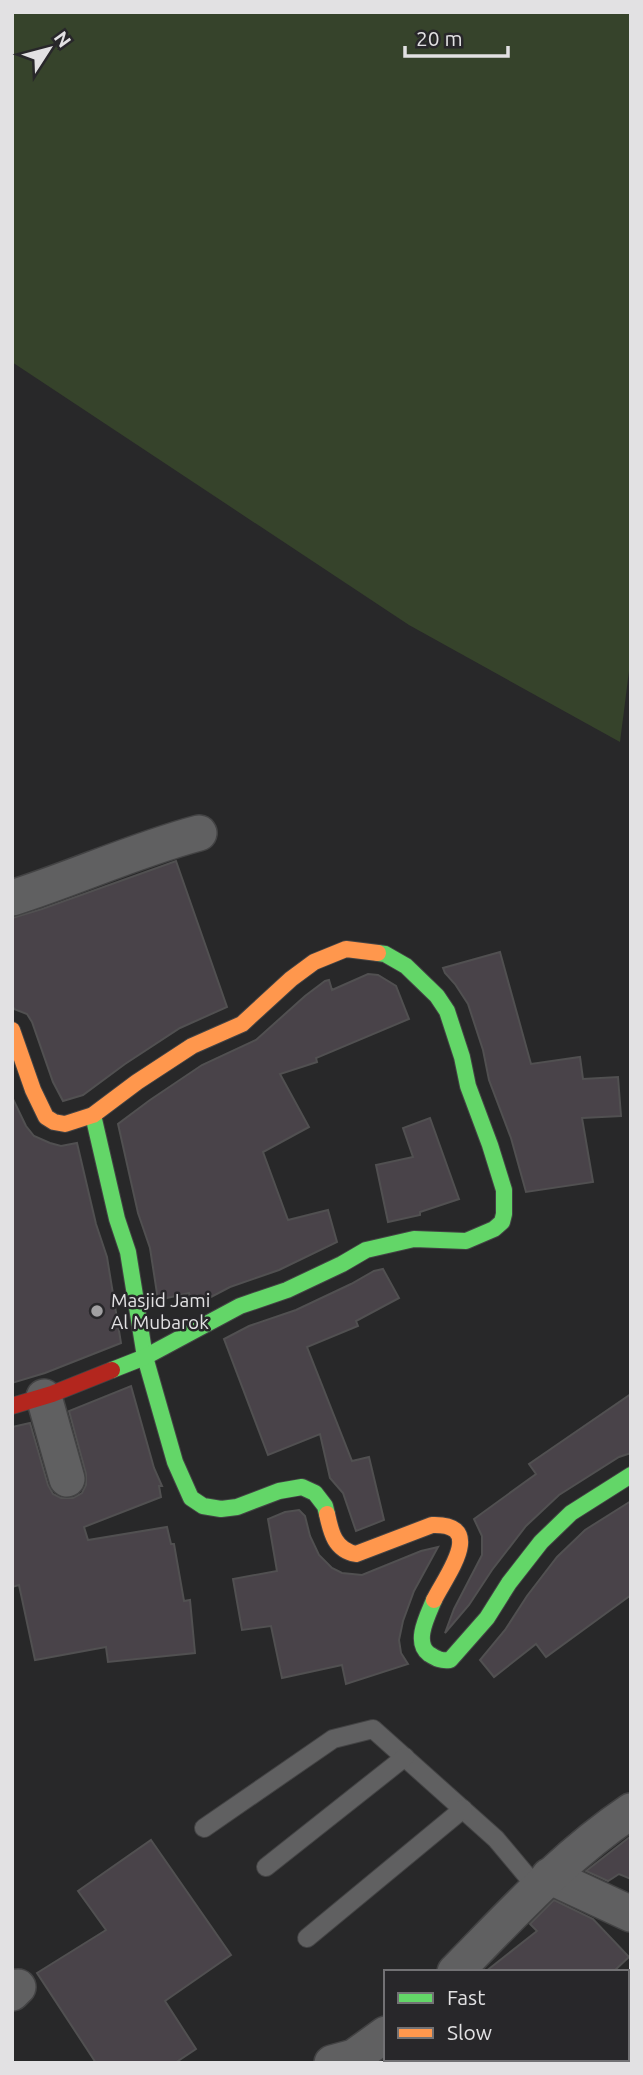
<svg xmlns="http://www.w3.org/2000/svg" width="643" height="2075" viewBox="0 0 643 2075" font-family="Ubuntu,sans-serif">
<rect width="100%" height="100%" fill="#282829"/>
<!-- green -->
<polygon fill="#36432b" points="12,12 631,12 631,655 620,742 409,625 12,362"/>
<!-- building -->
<g fill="#494349" stroke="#515051" stroke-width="2">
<polygon points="176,861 227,1007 180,1028 125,1064 83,1095 63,1101 53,1082 32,1022 27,1014 14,1009 12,1004 12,918 42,909"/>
<polygon points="500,952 531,1064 580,1057 583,1079 618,1077 621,1116 582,1118 593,1182 526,1192 511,1138 489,1080 483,1050 468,1004 455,984 445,973 443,968"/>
<polygon points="368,974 378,975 396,986 409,1019 316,1058 317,1062 280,1074 309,1127 263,1152 288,1220 328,1210 337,1242 279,1270 230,1287 192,1307 189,1293 158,1300 150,1248 138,1213 118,1124 150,1100 202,1065 256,1040 305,996 325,981 329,980 332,990"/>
<polygon points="12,1097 26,1126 34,1136 50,1143 61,1146 77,1143 96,1224 107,1257 121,1343 45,1373 12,1383"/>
<polygon points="430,1118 459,1199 420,1212 420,1215 388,1222 376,1165 413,1157 403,1128"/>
<polygon points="383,1269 399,1298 356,1321 358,1326 307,1347 352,1461 369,1457 384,1520 356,1531 343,1493 330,1478 320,1434 268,1455 224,1339 249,1326 296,1310 351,1284 374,1271"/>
<polygon points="131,1386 154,1468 162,1486 159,1486 161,1497 84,1527 88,1540 167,1527 171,1544 174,1544 184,1601 190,1600 195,1653 108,1662 106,1647 35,1660 19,1585 12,1587 12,1427 30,1423 48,1485 53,1494 61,1498 73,1498 82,1493 86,1485 86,1474 69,1411"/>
<polygon points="631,1394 631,1453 619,1457 559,1495 526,1526 492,1570 469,1605 445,1633 454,1609 482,1555 482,1536 474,1519 536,1474 529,1464"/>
<polygon points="631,1501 631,1595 546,1657 536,1644 494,1677 480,1660 505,1630 527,1596 557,1557 585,1530"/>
<polygon points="299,1510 305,1516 310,1536 319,1555 332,1568 342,1573 362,1575 421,1551 438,1547 414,1591 403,1621 399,1640 401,1653 408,1664 346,1684 342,1665 282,1678 271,1626 242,1630 233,1579 277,1571 268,1519 285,1512"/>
<polygon points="631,1836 631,1879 619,1874 608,1881 586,1871"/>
<polygon points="151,1840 231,1955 165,2001 196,2049 175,2063 96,2063 37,1973 106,1930 78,1891"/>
<polygon points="554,1900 593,1919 629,1957 613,1972 485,1972 537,1931 530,1924"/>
</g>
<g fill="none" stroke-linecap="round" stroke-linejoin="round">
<!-- lane casing -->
<g stroke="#434344" stroke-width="20">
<g id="lane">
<polyline points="204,1828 333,1739 373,1729 496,1839 537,1888"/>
<polyline points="266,1867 405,1757"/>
<polyline points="307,1938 463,1809"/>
</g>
</g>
<!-- street casing -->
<g stroke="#434344" stroke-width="38">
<g id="street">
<path d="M12 898C75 878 135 850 199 833"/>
<polyline points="44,1397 67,1479"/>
<polyline points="549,1876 631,1914"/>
<path d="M455 1972C511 1915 564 1856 631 1811"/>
<polyline points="12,1993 18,1987"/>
<polyline points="627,2023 631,2018"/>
<polyline points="482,2059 486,2063"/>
<polyline points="332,2063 354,2057 386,2034"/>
</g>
</g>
<!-- fast casing -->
<g stroke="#434344" stroke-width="18">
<g id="fast">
<polyline points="93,1115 117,1219 128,1252 145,1357 175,1462 191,1498 203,1506 221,1509 237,1507 279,1491 302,1487 315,1493 325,1506 327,1514"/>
<polyline points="112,1370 145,1357 240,1306 287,1290 342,1264 366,1250 414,1239 466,1241 494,1229 502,1222 504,1214 504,1190 490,1145 468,1086 462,1057 447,1011 437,996 406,966 385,954 378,953"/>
<path d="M434 1600C428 1615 413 1642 429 1654 437 1659 441 1661 450 1660L487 1618 509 1583 541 1542 571 1513 631 1475"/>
</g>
</g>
<!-- slow casing -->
<g stroke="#434344" stroke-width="18">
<g id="slow">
<polyline points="12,1030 33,1090 46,1117 54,1122 65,1124 93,1115 137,1082 192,1046 242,1024 291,979 314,962 346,949 378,953"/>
<path d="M327 1514C331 1533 335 1550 356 1554L432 1525C488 1523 445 1577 434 1600"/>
</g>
</g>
<!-- jam casing -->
<g stroke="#434344" stroke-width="18">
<polyline id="jam" points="12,1406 52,1394 112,1370"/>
</g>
<!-- lane -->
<use href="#lane" stroke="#606061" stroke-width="18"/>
<!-- street -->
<use href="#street" stroke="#606061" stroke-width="35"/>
<!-- fast -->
<use href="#fast" stroke="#63d668" stroke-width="16"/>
<!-- slow -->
<use href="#slow" stroke="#ff974d" stroke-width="16"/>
<!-- jam -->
<use href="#jam" stroke="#b3261e" stroke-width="16"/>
</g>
<!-- markers -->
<circle fill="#a1a0a2" stroke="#28272a" stroke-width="2.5" cx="97" cy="1311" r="7"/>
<g text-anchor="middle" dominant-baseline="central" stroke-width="5" stroke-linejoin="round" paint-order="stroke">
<!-- poi labels -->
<g font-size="19" fill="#e2e1e3" stroke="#28272a" text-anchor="start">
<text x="111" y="1300">Masjid Jami<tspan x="111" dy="22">Al Mubarok</tspan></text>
</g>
</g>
<!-- border -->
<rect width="643" height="2075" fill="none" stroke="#e2e1e3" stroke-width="28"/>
<!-- legend -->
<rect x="384" y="1970" width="245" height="91" fill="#28272a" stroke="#727174" stroke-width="2"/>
<rect x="398" y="1993" width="35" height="10" fill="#63d668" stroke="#727174" stroke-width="2"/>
<text x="447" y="2005" font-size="21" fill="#e2e1e3">Fast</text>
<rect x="398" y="2028" width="35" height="10" fill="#ff974d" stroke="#727174" stroke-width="2"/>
<text x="447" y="2040" font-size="21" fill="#e2e1e3">Slow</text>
<!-- north arrow -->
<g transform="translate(49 49) rotate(54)" stroke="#28272a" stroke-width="5" paint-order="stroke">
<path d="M0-5L12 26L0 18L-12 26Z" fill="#e2e1e3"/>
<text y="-10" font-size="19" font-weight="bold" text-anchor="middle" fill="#e2e1e3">N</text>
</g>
<!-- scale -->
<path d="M405 46v10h103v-10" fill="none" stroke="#e2e1e3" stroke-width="3.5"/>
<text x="416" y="46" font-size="21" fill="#e2e1e3" stroke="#28272a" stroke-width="5" paint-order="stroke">20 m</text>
</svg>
